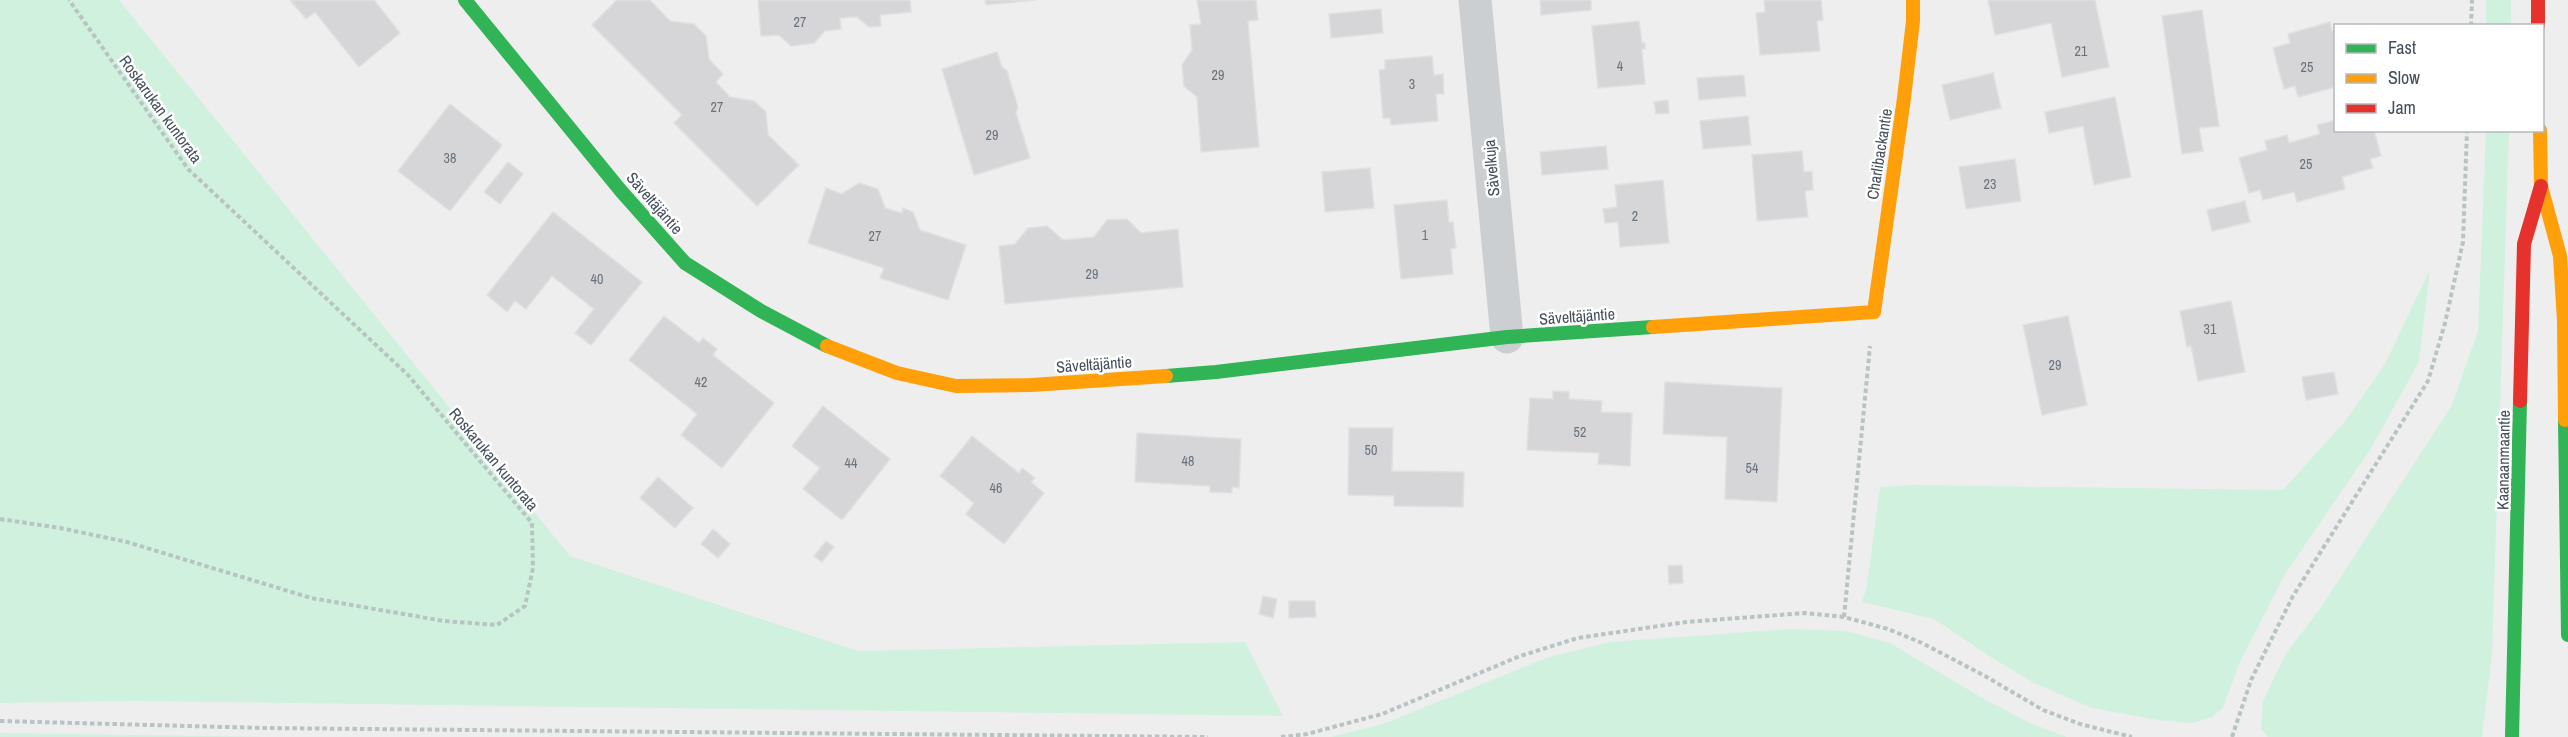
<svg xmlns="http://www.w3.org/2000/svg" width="2568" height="737" viewBox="0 0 2568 737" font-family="'Archivo Narrow',sans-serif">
<rect width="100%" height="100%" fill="#efeeee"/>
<!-- green -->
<g fill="#d0f1de">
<polygon points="0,0 119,0 570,556 858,651 1245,642 1283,716 133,701 0,703"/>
<rect x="2486" y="0" width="25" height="25"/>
<polygon points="2486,131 2509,131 2492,654 2482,737 2268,737 2261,729 2263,701 2286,653 2320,609 2452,405 2478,331"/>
<polygon points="2430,269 2419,362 2370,450 2285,574 2239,664 2223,708 2212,717 2193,723 2158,720 2092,708 2034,683 1989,656 1934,619 1862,602 1867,586 1880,487 1911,485 2283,490 2346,420 2385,364"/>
<polygon points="1789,629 1846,631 1890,643 1984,699 2030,723 2067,737 1331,737 1383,724 1549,657 1610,642"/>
<polygon points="0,733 266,737 0,737"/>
</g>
<!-- building -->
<g fill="#d6d6d8" stroke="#e0e0e1" stroke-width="1.5">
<polygon points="290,0 374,0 400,33 359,67 315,12 306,19"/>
<polygon points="617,0 650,0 670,21 694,24 706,36 709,59 723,74 716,82 730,97 754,101 766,112 768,135 799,165 757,206 674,123 682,115 592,25"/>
<polygon points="758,0 910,0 911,12 880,15 881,26 869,27 857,17 840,18 841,29 825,31 814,43 791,46 779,35 761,36"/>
<polygon points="985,0 1035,0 986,5"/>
<polygon points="1197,0 1256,0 1258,20 1248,21 1259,147 1201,152 1197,97 1184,86 1182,65 1192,50 1190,25 1201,24"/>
<polygon points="1540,0 1591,0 1591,10 1541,15"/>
<polygon points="1764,0 1821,0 1823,20 1817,21 1820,51 1760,55 1756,13 1765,12"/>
<polygon points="1988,0 2095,0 2109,67 2062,77 2051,23 1995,35"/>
<polygon points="1381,9 1383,33 1331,38 1329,14"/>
<polygon points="2202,10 2219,126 2199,128 2203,151 2182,154 2162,16"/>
<polygon points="1639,21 1642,43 1645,43 1645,49 1642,49 1645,84 1598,88 1592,26"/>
<polygon points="2330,22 2332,31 2336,30 2336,87 2298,97 2295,86 2284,89 2273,48 2290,43 2288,34"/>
<polygon points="997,52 1002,67 1007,71 1018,107 1016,113 1030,158 974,175 942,69"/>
<polygon points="1432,56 1434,75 1443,74 1444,94 1436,94 1438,121 1391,125 1390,118 1383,118 1379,70 1385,69 1385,60"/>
<polygon points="1993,73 2001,108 1950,120 1942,85"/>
<polygon points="1744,75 1746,96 1699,100 1697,78"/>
<polygon points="2115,97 2131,177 2094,185 2083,126 2049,133 2045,112"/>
<polygon points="1668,100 1669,113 1656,114 1654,102"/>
<polygon points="450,104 502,145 450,211 398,171"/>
<polygon points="1748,116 1751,145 1703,149 1700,121"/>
<polygon points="2336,120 2336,130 2374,130 2381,156 2370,159 2373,168 2342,177 2345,189 2297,202 2294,192 2263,200 2260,190 2249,193 2239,158 2267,150 2265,141 2287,135 2289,143 2320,134 2317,125"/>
<polygon points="1606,146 1608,169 1542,175 1540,152"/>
<polygon points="1802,151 1804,172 1812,171 1813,190 1805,191 1808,217 1757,221 1752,155"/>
<polygon points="2015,159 2021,201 1966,209 1959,167"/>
<polygon points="508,162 523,174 500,204 484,192"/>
<polygon points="1370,168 1374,208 1325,212 1322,172"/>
<polygon points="1663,180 1669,243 1620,247 1618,222 1605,223 1603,209 1617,207 1615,185"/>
<polygon points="859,183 878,189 885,208 902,213 903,208 913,212 920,230 966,245 948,300 880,278 884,268 808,243 826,188 842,194"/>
<polygon points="1447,200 1449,222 1453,222 1456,248 1451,249 1453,274 1401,279 1394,205"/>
<polygon points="2245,201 2250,222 2212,231 2207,210"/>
<polygon points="553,212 642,282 591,345 575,333 594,309 552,276 526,309 515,301 507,312 487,295"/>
<polygon points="1127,219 1141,233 1178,229 1183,287 1005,304 999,246 1015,244 1028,228 1047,226 1063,240 1094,237 1107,220"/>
<polygon points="2231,301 2245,372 2198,381 2191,346 2187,347 2180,311"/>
<polygon points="664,316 699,343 703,338 717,349 713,355 774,403 722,468 681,435 697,414 629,360"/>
<polygon points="2068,316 2087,405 2042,415 2023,325"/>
<polygon points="2334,372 2338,394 2306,400 2302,377"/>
<polygon points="1665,382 1782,388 1777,502 1725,499 1727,437 1663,434"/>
<polygon points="1553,391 1569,392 1569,399 1602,401 1601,412 1632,413 1630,466 1598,464 1599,453 1527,450 1530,398 1553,399"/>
<polygon points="823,406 890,459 842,520 803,489 820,468 792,446"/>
<polygon points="1349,428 1393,428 1392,471 1464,472 1463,507 1394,506 1394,496 1348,495"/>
<polygon points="1137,433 1241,439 1239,488 1232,487 1232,493 1210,492 1210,486 1135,482"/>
<polygon points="972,436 1019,473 1022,468 1035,478 1031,482 1044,493 1004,544 966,514 974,503 940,476"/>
<polygon points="658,477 693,508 675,528 640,498"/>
<polygon points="713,529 730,544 718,558 701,544"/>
<polygon points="826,541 834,547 822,562 814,556"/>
<polygon points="1682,565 1683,583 1669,584 1668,566"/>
<polygon points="1263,596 1277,599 1273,618 1259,614"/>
<polygon points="1289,601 1315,601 1316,617 1289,618"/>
</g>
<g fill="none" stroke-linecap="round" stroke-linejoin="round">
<!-- path -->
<g stroke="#b7c4c2" stroke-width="4" stroke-dasharray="4.5 3" stroke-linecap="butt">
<polyline points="2471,26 2472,0"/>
<polyline points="0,519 60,528 127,542 311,598 444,621 497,625 525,606 533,568 532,523 408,375 188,169 69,0"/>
<polyline points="1844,617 1870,346"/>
<polyline points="0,721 264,728 1208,737"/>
<polyline points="1281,737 1307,734 1382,714 1520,656 1578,638 1686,622 1805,613 1844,617 1888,629 1922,643 1985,676 2043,710 2080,724 2132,737"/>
<polyline points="2232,737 2251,680 2293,596 2428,381 2445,323 2463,242 2467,130"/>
</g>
<!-- street -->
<polyline stroke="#cccfd2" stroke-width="33" points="1475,0 1507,337"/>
<!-- fast -->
<g stroke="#30b455" stroke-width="14">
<polyline points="465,0 621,191 685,263 761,311 827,346"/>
<polyline points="1166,376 1216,372 1507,337 1653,327"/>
<polyline points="2565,420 2568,635"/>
<polyline points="2512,737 2520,401"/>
</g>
<!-- slow -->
<g stroke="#ff9f0a" stroke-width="14">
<polyline points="2540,130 2541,186 2560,256 2564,321 2565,420"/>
<polyline points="1653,327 1874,312 1904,98 1913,21 1913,0"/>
<polyline points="827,346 897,373 956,386 1031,385 1166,376"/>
</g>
<!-- jam -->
<g stroke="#e5322d" stroke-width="14">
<polyline points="2538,0 2538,26"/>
<polyline points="2520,401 2524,244 2541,186"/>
</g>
</g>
<g text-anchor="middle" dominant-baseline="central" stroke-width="5" stroke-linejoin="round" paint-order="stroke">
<!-- number labels -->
<g font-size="14" fill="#69727c">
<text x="800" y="22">27</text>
<text x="2081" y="51">21</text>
<text x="1620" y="66">4</text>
<text x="2307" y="67">25</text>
<text x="1218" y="75">29</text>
<text x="1412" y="84">3</text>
<text x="717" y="107">27</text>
<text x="992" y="135">29</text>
<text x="450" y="158">38</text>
<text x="2306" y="164">25</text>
<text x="1990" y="184">23</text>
<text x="1635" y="216">2</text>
<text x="1425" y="235">1</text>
<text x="875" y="236">27</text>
<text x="1092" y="274">29</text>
<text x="597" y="279">40</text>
<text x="2210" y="329">31</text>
<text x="2055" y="365">29</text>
<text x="701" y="382">42</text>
<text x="1580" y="432">52</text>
<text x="1371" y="450">50</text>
<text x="1188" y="461">48</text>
<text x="851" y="463">44</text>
<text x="1752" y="468">54</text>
<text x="996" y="488">46</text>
</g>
<!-- street labels -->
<g font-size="16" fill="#434f5c" stroke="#fff">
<text transform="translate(161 109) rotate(54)">Roskarukan kuntorata</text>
<text transform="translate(1879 154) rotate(-81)">Charlibackantie</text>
<text transform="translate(1491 168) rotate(-95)">Sävelkuja</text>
<text transform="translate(655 203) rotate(49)">Säveltäjäntie</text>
<text transform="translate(1577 316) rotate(-4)">Säveltäjäntie</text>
<text transform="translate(1094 364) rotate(-4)">Säveltäjäntie</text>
<text transform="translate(494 459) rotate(50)">Roskarukan kuntorata</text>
<text transform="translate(2503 460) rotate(-89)">Kaanaanmaantie</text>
</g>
</g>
<!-- legend -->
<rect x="2334" y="24" width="210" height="108" fill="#ffffff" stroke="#b4b9be" stroke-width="1.5"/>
<rect x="2346" y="44" width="30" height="9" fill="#30b455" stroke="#b4b9be" stroke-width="1.5"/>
<text x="2388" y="54" font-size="18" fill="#434f5c">Fast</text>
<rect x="2346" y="74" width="30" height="9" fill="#ff9f0a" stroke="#b4b9be" stroke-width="1.5"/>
<text x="2388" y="84" font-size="18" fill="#434f5c">Slow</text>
<rect x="2346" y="104" width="30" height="9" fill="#e5322d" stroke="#b4b9be" stroke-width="1.5"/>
<text x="2388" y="114" font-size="18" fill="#434f5c">Jam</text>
</svg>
